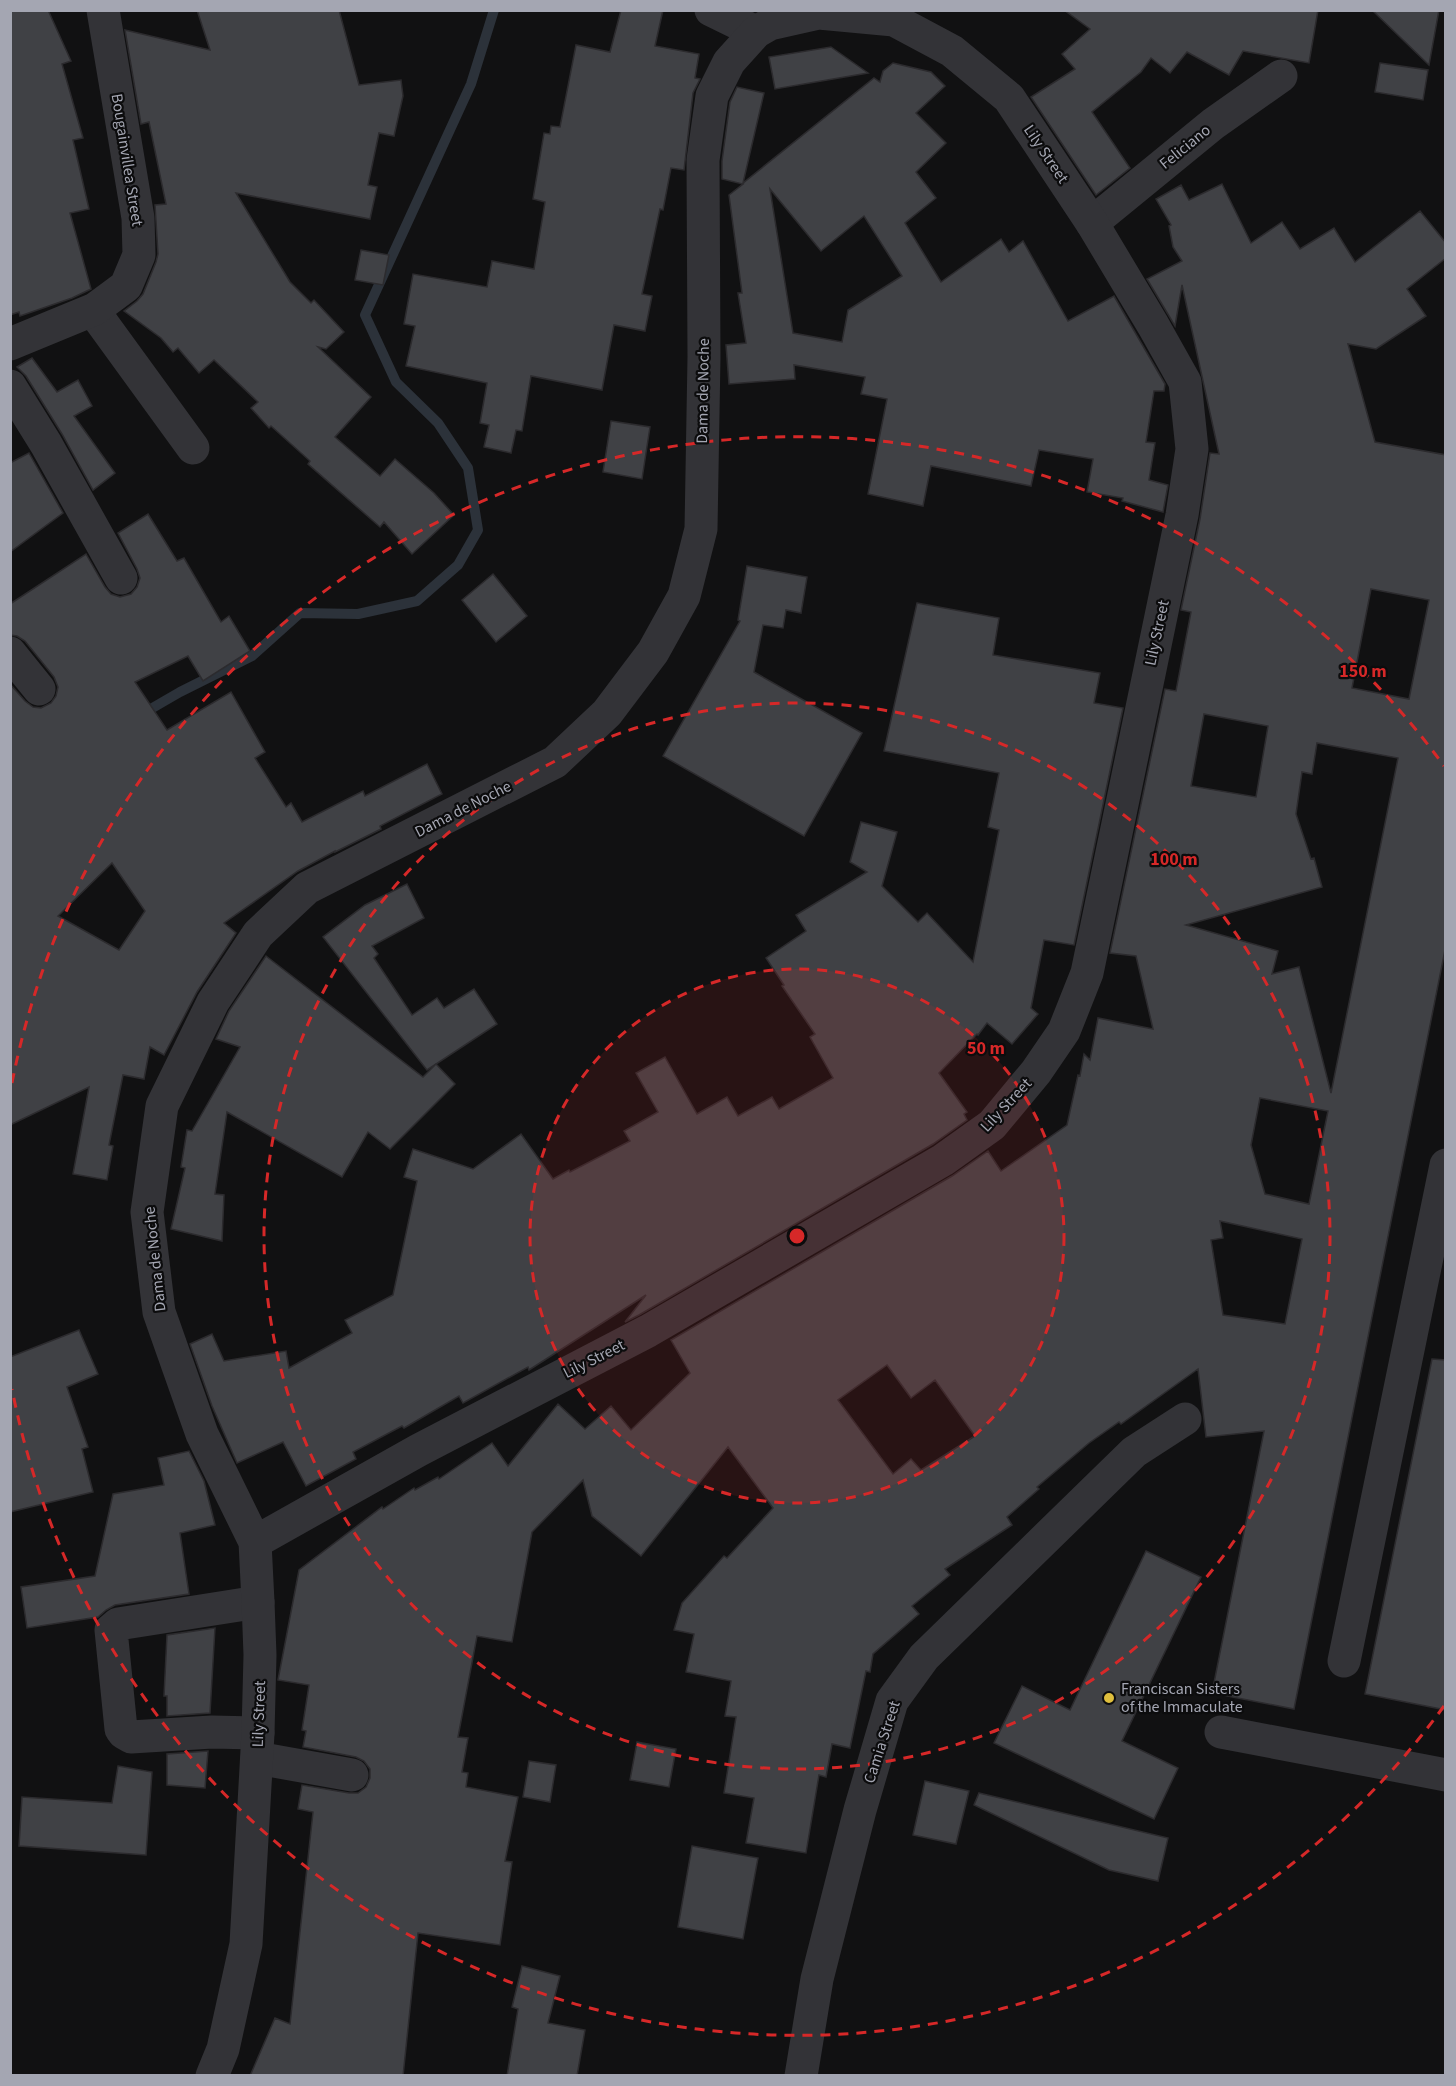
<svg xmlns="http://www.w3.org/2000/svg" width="1456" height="2086" viewBox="0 0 1456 2086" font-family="'Source Sans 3',sans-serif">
<rect width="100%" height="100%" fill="#111112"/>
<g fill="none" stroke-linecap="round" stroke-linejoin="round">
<!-- stream -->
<polyline stroke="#2c323a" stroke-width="10" points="142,714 180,692 252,656 300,613 358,614 417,601 458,565 478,530 468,468 438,423 396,382 365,315 471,84 494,10"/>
</g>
<!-- building -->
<g fill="#404145" stroke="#2c2b2e" stroke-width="1.5" fill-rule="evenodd">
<polygon points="10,10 48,10 71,61 62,64 83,138 73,140 89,209 70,213 91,289 72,298 20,316 19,312 10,315"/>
<polygon points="197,10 339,10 359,85 401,80 403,96 394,136 379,133 368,185 377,187 370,219 236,193 290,282 311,303 314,300 344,332 326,349 318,347 371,397 335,437 380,476 395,459 434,493 454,515 412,554 384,522 380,527 308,464 310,461 271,426 269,428 251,408 258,402 214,360 199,373 178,348 173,352 161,338 124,311 137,301 143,294 156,262 158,254 155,205 166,204 149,122 141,124 125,30 210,50"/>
<polygon points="621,10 663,10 655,46 699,54 695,78 700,79 693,93 684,170 671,168 663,210 660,209 642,294 652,296 645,331 614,325 602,390 531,376 522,431 516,430 511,453 484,447 489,425 480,423 487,383 406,366 415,326 404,324 413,274 487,287 492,261 534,269 545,202 533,199 544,133 550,134 551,126 560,127 576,45 610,52"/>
<polygon points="1064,10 1318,10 1309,63 1243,51 1229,75 1187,52 1170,73 1151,58 1141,72 1092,112 1130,168 1096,195 1031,97 1075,69 1062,54 1090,29"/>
<polygon points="1372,10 1439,10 1429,65"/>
<polygon points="831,47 868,73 775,89 769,57"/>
<path d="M893 63 931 72 945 86 916 113 946 143 916 172 936 198 905 223 941 282 1001 239 1009 252 1023 241 1068 321 1114 296 1165 384 1164 391H1154L1146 442 1155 443 1149 480 1168 485 1163 512 1122 501 1123 498 1087 492 1093 459 1039 450 1031 486 931 466 923 506 868 494 887 399 861 394 865 377 794 365 795 379 729 384 726 345 746 343 738 293H742L729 195 743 184 722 179V161L730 102 737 87 764 93 743 183 874 78 880 82 883 71ZM770 189 821 251 864 216 902 276 848 310 842 342 793 333Z"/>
<polygon points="1380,63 1428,70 1423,100 1375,92"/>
<path d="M1222 184 1251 243 1282 222 1300 249 1334 228 1355 262 1420 211 1446 243V258L1407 289 1426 316 1376 349 1348 344 1375 442 1446 455V945L1294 1709 1212 1693 1264 1431 1206 1437 1198 1369 1121 1424 1119 1422 1089 1443 1037 1487 1039 1489 1007 1517 1012 1525 945 1569 950 1575 912 1606 919 1614 873 1654 870 1672 866 1671 850 1748 832 1744 826 1777 819 1775 806 1853 746 1843 754 1798 724 1793 736 1717 725 1716 731 1681 686 1672 694 1634 674 1630 682 1603 724 1556 727 1558 773 1508 728 1447 641 1556 592 1516 583 1480 532 1532 512 1642 477 1636 458 1737 468 1738 462 1772 468 1773 466 1787 518 1797 505 1861 512 1862 500 1945 418 1933 403 2076H250L275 2018 290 2024 313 1812 298 1809 302 1785 349 1793H358L366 1787 370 1778V1769L364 1761 356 1757 303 1747 306 1731 302 1730 309 1685 278 1680 299 1570 382 1507 383 1509 414 1488 415 1490 438 1477 439 1479 492 1443 508 1466 558 1404 585 1429 611 1406 631 1430 690 1373 671 1340 952 1176 988 1151 1001 1171 1067 1125 1078 1075 1080 1076 1084 1054 1090 1060 1098 1018 1153 1029 1136 956 1110 953 1165 689 1176 691 1191 612 1181 610 1200 519 1210 453 1219 454 1182 285 1175 326 1147 279 1182 261 1173 247 1169 226 1171 225 1156 199 1181 185 1189 200ZM1371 589 1429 600 1409 699 1352 688ZM1204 714 1268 726 1256 797 1191 786ZM1317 743 1398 758 1331 1093 1299 967 1272 974 1278 951 1186 925 1322 887 1314 858 1311 859 1296 814 1302 772 1312 774ZM1260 1098 1328 1111 1309 1204 1265 1194 1251 1145ZM1220 1221 1302 1239 1285 1324 1223 1315 1211 1240 1223 1238ZM887 1365 911 1398 935 1380 975 1436 921 1470 911 1459 893 1474 838 1400Z"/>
<polygon points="361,250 389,255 383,285 355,280"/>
<polygon points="32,358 57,392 78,380 92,406 74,416 115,473 93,490 62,434 26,376 17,367"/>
<polygon points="611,421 650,427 642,479 603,472"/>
<polygon points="29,453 63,513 10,552 10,463"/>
<path d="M148 514 177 561 184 558 221 622 229 616 250 651 203 681 188 656 135 682 167 730 231 692 265 752 255 758 286 807 291 803 302 822 363 791 365 796 427 764 442 794 380 826 381 829 335 852V851L298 871 224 923 236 933 197 992 164 1055 150 1047 144 1079 123 1075 109 1145 113 1146 107 1180 73 1174 89 1087 10 1125V684L25 701 33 707 41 708 51 703 56 696 58 687 54 677 25 641 17 636 10 635V604L86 554 105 587 111 594 120 597 131 594 137 587 140 578 137 569 118 533ZM112 863 145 911 119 950 58 916Z"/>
<polygon points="747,566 807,577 801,613 786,610 783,628 763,625 754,672 862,733 804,836 663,756 740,621 738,620"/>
<polygon points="493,574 527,616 496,642 462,600"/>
<polygon points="917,603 999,618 993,655 1100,673 1094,703 1123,708 1074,945 1044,940 1031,1008 1038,1014 1012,1044 987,1023 978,1035 977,1034 939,1073 967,1112 964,1114 967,1120 933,1144 639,1315 625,1322 646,1295 529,1370 528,1367 463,1403 459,1396 404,1428 402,1426 353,1452 356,1459 306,1486 283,1442 237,1463 212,1406 190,1344 212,1334 224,1361 286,1351 289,1368 352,1333 345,1320 393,1295 417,1181 404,1177 413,1149 473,1169 521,1134 553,1179 569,1170 570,1172 630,1141 624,1131 658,1112 636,1073 665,1057 697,1114 727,1097 738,1116 772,1097 779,1109 833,1078 810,1037 815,1034 782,986 784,985 766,958 806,931 796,915 867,872 850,862 861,822 897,832 882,886 918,922 927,913 973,962 999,830 988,827 999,773 884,751"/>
<polygon points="407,884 424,918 372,946 378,954 374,958 412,1015 437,998 444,1008 474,989 497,1024 427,1070 323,937 365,905"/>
<polygon points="266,956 423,1077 436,1064 455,1084 390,1149 368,1132 342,1177 227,1112 215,1194 224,1195 222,1241 171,1229 185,1168 181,1167 187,1130 192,1131 240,1047 216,1039 229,1011"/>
<polygon points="79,1330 98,1374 67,1387 88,1447 82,1449 93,1492 10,1512 10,1357"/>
<polygon points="1432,1359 1446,1360 1446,1710 1365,1694"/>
<polygon points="189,1451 204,1481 215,1525 180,1533 189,1594 115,1605 106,1610 98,1617 27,1628 21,1587 95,1576 113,1494 164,1485 158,1458"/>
<polygon points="1146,1551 1201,1577 1122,1741 1178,1768 1154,1819 994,1743 1022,1686 1070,1710"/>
<polygon points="215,1628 210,1713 167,1716 167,1696 164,1696 167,1635"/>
<polygon points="637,1742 676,1749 669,1787 630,1780"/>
<polygon points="208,1751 205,1788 167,1785 167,1754"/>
<polygon points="529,1761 556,1765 550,1802 523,1797"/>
<polygon points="118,1766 152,1772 146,1855 19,1846 22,1797 112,1803"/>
<polygon points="925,1781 969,1791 956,1844 913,1835"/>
<polygon points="979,1793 1168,1838 1158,1881 1109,1870 974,1805"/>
<polygon points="692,1846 758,1858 743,1939 678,1927"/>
<polygon points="522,1966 560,1976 548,2023 585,2030 577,2076 507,2076 518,2009 512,2007"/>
</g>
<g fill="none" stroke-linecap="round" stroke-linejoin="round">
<!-- minor -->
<g stroke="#333337" stroke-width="33">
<polyline points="711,10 756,32"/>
<polyline points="1092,223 1213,124 1281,76"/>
<polyline points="95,309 100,320 193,448"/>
<polyline points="10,344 95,309 126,286 139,255 138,218 103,10"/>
<polyline points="10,386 46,444 121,578"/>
<polyline points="10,653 39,689"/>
<polyline points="258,1602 118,1624 111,1630 121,1729 124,1733 131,1737 212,1732 258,1733"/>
<polyline points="1344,1661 1446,1165"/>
<polyline points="1221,1732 1446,1775"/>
<polyline points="257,1758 352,1775"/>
<polyline points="212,2076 223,2049 246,1944 258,1733 260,1655 258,1602 255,1542 202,1434 159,1312 147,1212 162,1106 213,1002 258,934 307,888 555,762 607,713 653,652 684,596 701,529 704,357 703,160 712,96 729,62 756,32 770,24 819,13 894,20 952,51 1009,98 1092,223 1153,325 1185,382 1192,449 1182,515 1087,973 1064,1031 1036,1072 992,1125 943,1160 648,1331 419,1450 255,1542"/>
<polyline points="801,2076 817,1979 860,1810 892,1701 924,1657 1134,1452 1185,1419"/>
</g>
</g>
<!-- distance rings -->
<circle cx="797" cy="1236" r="267" fill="#d62828" fill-opacity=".12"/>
<g fill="none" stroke="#d62828" stroke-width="3" stroke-dasharray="10 8">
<circle cx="797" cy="1236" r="267"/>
<circle cx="797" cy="1236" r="533"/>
<path d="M1444 1706A800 800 0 0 1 12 1389M12 1083A800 800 0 0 1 1444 766"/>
</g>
<!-- markers -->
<circle fill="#dfbe3d" stroke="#0c0c0d" stroke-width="2" cx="1109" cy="1698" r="6"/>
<g text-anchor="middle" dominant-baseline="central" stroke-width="4.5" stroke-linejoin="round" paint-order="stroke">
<!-- street labels -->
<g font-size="16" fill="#a4a6b2" stroke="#0c0c0d">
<text transform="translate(1185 147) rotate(-39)">Feliciano</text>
<text transform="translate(1046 154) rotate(56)">Lily Street</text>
<text transform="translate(127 160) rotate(81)">Bougainvillea Street</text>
<text transform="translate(703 391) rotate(-89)">Dama de Noche</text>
<text transform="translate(1157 633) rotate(-78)">Lily Street</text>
<text transform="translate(463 809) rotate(-27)">Dama de Noche</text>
<text transform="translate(1006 1105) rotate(-47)">Lily Street</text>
<text transform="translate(155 1259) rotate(-96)">Dama de Noche</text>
<text transform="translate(594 1359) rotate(-27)">Lily Street</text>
<text transform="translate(259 1714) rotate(-88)">Lily Street</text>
<text transform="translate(882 1742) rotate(-72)">Camia Street</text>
</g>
<!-- poi labels -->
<g font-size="16" fill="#a4a6b2" stroke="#0c0c0d" text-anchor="start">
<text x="1121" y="1689">Franciscan Sisters<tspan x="1121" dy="18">of the Immaculate</tspan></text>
</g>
</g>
<circle cx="797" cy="1236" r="9" fill="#d62828" stroke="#0c0c0d" stroke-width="3"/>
<g font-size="18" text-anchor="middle" font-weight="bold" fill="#d62828" stroke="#0c0c0d" stroke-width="4.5" stroke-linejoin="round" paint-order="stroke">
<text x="1363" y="677">150 m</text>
<text x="1174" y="865">100 m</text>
<text x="986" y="1054">50 m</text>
</g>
<!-- border -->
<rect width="1456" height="2086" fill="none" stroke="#a4a6b2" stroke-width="24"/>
</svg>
